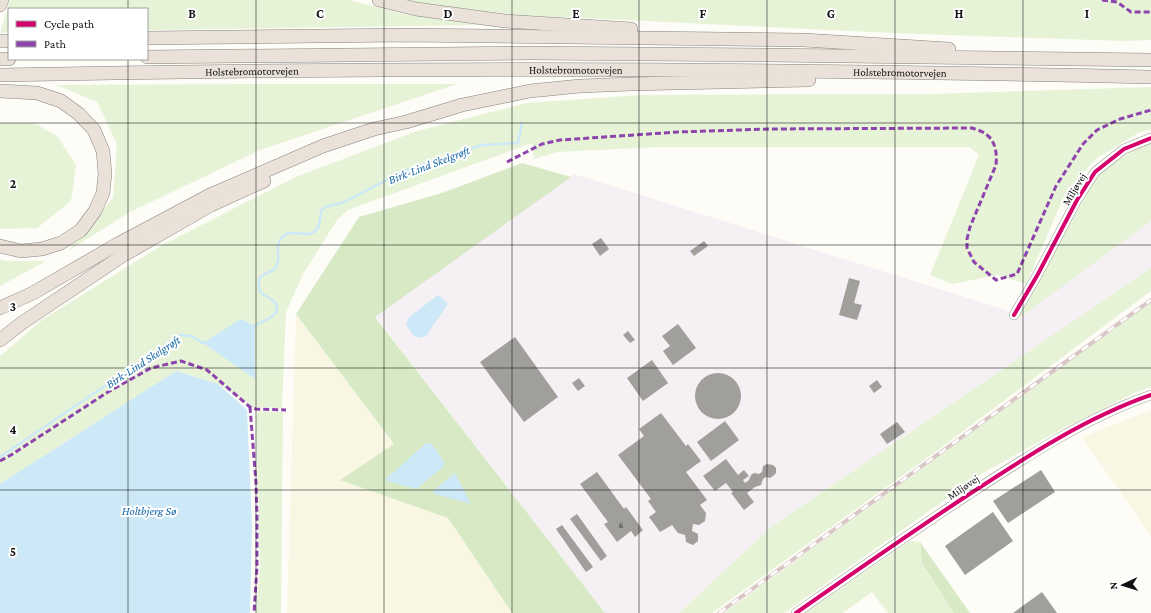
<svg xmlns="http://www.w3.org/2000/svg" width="1151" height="613" viewBox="0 0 1151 613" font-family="'Crimson Pro',serif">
<rect width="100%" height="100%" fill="#fdfcf7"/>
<!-- industrial -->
<polygon fill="#f5f0f3" points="574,174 1006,310 1018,318 1151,221 1151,268 771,527 679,613 605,613 375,316"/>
<!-- farmland -->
<g fill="#f9f7e4">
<polygon points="296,314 394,445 341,480 448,518 512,613 287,613"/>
<polygon points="1151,410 1151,536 1082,437"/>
</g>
<!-- green -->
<g fill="#e7f3d7">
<polygon points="10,0 350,0 403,14 481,25 147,30 147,9 9,9 9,32 0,33"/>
<polygon points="405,0 1151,0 1151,40 1122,41 892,33 519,15 414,3"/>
<polygon points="244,84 457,84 260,150 128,213 68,251 113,198 117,144 97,102 56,85"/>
<polygon points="1151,87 1151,130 1140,132 1096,159 1067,190 1026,284 998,275 952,284 930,275 979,155 969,147 659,147 557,152 534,159 532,143 348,210 337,220 303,274 286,312 282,408 253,407 218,384 176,371 0,484 0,356 42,320 162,245 296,177 417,131 527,103 641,95 931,94"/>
<polygon points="0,123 34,123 57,136 76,165 71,201 37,228 0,229"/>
<polygon points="1151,144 1151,221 1018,319 1100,170 1142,146"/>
<polygon points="0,259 4,261 46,261 0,286"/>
<polygon points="1151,268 1151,291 938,450 712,613 679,613 771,527"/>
<polygon points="1151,301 1151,387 1134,393 1062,429 983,473 784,613 724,613"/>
<polygon points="258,411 283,412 281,613 256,613 260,567 256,418"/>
<polygon points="910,541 920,542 922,565 954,613 888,613 872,592 843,613 805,613"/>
</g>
<!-- forest -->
<g fill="#d8eac5">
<polygon points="522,163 571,177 375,317 605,613 512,613 448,518 340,480 394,444 296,314 359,217 445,192"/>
<polygon points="920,542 970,613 954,613 922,564"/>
</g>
<!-- water -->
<g fill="#cde8f7">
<polygon points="438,295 448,304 426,336 421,338 414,336 406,325 408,318"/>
<polygon points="241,319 255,326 255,379 203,343"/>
<polygon points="176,371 218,384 247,410 252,526 250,613 0,613 0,484"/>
<polygon points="431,443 444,461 444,466 416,489 385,480 425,444"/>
<polygon points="455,473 471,504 435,494 433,491"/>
</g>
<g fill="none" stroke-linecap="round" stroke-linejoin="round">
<!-- stream -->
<g stroke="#cde8f7" stroke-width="2.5">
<path d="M252 327 270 318 276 313 277 307 275 302 260 292 259 286V279C260 278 262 276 263 275 268 272 273 272 276 267 283 256 271 245 285 235 288 233 291 233 294 233 298 233 302 234 307 234 320 234 320 220 321 211L325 207 342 203 404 171 482 145 518 143 522 123"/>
<polyline points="0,457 180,335 191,336 203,343 205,342"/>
</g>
</g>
<!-- building -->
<g fill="#a19f9c">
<polygon points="601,238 609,249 600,256 592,244"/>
<polygon points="704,241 708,246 694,256 690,251"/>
<polygon points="849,278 860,281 854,303 862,305 857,320 839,315"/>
<polygon points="678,324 696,348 673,365 663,351 670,346 662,336"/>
<polygon points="628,331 635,340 630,343 623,335"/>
<polygon points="515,337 558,397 524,422 480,362"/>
<polygon points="652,360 668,383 643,401 627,378"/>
<circle cx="718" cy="396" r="23"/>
<polygon points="579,378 585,386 578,391 572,383"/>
<polygon points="877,380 882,387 874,393 869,386"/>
<polygon points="661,413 686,446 688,444 701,461 686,472 707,500 700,505 706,513 705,521 699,525 693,524 692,531 698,534 698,541 693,545 686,542 685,535 678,533 672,525 660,532 649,517 656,512 648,501 651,499 618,455 644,436 639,429"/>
<polygon points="725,421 739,440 711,461 697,442"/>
<polygon points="897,422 905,432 887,444 880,434"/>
<polygon points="726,459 738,475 744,470 749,476 743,480 745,483 749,480 750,477 752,474 755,473 759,474 762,472 763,466 767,464 773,465 776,468 776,473 773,476 770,478 766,477 763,479 761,485 755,487 747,493 754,502 744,510 731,493 733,492 726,483 715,491 703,476"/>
<polygon points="1041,470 1055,492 1008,523 993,501"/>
<polygon points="597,472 624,509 626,507 643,530 635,537 631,531 617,542 604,524 608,522 580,484"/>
<polygon points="993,512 1013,541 965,575 945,546"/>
<polygon points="577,514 607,556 601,561 570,519"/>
<polygon points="562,525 593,567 586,572 556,529"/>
<polygon points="1042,592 1057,613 1013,613"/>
</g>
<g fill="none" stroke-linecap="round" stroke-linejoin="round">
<!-- minor casing -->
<g stroke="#979795" stroke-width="10">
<g id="minor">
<polyline points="1014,315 1038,274 1077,200 1095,172 1124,149 1151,138"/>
<path d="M796 613C853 573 910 533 968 495 1026 457 1085 418 1151 395"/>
</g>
</g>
<!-- highway casing -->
<g stroke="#858482" stroke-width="14">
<g id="highway">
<polyline points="379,0 416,9 505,21 631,29"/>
<polyline points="0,5 2,0"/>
<polyline points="147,38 404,35 804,40 949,49"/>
<polyline points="0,41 9,41"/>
<polyline points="147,57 531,53 768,55 1151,60"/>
<polyline points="0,59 9,59"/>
<path id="s1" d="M0 75C384 67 768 68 1151 77"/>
<polyline points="0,91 37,93 61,101 79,114 94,130 103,151 105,174 103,193 95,211 81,230 61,243 42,249 21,251 0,246"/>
<polyline points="0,308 33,293 116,245 210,195 323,146 374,129 406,122 462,105 530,91 580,86 631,84 809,80"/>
<polyline points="0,340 22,323 122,256 211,205 264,181"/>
</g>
</g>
<!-- minor -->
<use href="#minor" stroke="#fffffe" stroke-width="9"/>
<!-- highway -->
<use href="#highway" stroke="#eae1d8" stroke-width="13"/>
<!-- rail casing -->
<g stroke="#d9c6c7" stroke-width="4">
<polyline id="rail" points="719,613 1151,300"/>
</g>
<!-- rail -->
<use href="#rail" stroke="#fff" stroke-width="2.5" stroke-dasharray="8" stroke-linecap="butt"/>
<!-- quiet -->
<g stroke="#8e44ad" stroke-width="3" stroke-dasharray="6 3" stroke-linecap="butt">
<polyline points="1102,0 1117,2 1131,12 1151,12"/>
<path d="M507 162 542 144 560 140 678 132 769 129 972 128C977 130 983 131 987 135 996 142 997 154 996 165L970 227 967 239V248L974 262 996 280 1017 274 1056 186 1083 144 1097 130 1120 119 1151 110"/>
<polyline points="250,407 256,483 257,517 257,567 254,613"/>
<polyline points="0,461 11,455 108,392 151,368 181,361 207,370 250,407 256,409 286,410"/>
</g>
<!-- cycleway casing -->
<g stroke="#fff" stroke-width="6">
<g id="cycleway">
<polyline points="1014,315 1038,274 1077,200 1095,172 1124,149 1151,138"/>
<path d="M796 613C853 573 910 533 968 495 1026 457 1085 418 1151 395"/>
</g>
</g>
<!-- cycleway -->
<use href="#cycleway" stroke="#d6006c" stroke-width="4"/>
</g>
<!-- grid -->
<path fill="none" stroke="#111" stroke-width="1" stroke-opacity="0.55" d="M128 0V9M256 0V613M384 0V613M512 0V613M639 0V613M767 0V613M895 0V613M1023 0V613M128 59V613M0 123H1151M0 245H1151M0 368H1151M0 490H1151"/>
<g text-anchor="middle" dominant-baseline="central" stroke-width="4" stroke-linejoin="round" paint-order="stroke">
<!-- number labels -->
<g font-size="9" fill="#353434">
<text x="621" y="525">6</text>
</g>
<!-- street labels -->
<g font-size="11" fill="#111" stroke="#fff">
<text stroke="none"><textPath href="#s1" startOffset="576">Holstebromotorvejen</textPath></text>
<text stroke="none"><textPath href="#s1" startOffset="252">Holstebromotorvejen</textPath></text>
<text stroke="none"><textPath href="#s1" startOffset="900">Holstebromotorvejen</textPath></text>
<text transform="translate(1074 189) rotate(-59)">Miljøvej</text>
<text transform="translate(963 487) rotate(-34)">Miljøvej</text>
</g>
<!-- water labels -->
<g font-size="12" font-style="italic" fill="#1768a6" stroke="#fff">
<text transform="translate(429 165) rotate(-21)">Birk-Lind Skelgrøft</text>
<text transform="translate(143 362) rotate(-33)">Birk-Lind Skelgrøft</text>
<text x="149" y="511">Holtbjerg Sø</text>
</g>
</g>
<g font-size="13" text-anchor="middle" font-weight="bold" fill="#111" stroke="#fff" stroke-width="4" stroke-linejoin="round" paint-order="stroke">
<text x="192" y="18">B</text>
<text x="320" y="18">C</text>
<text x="448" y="18">D</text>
<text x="576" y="18">E</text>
<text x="703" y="18">F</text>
<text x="831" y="18">G</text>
<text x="959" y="18">H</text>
<text x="1087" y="18">I</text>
<text x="13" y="188">2</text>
<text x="13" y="311">3</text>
<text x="13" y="434">4</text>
<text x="13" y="556">5</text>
</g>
<!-- legend -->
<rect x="8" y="8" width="140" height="52" fill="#ffffff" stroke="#a0a0a0"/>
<rect x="16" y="21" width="20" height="6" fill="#d6006c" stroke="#a0a0a0"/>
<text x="44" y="28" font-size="12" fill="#111111">Cycle path</text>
<rect x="16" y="41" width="20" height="6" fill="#8e44ad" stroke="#a0a0a0"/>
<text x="44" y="48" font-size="12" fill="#111111">Path</text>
<!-- north arrow -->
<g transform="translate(1123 585) rotate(266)" stroke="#ffffff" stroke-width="3" paint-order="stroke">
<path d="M0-3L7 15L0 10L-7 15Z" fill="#111111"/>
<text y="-6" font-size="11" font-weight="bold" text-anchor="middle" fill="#111111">N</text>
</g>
</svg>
